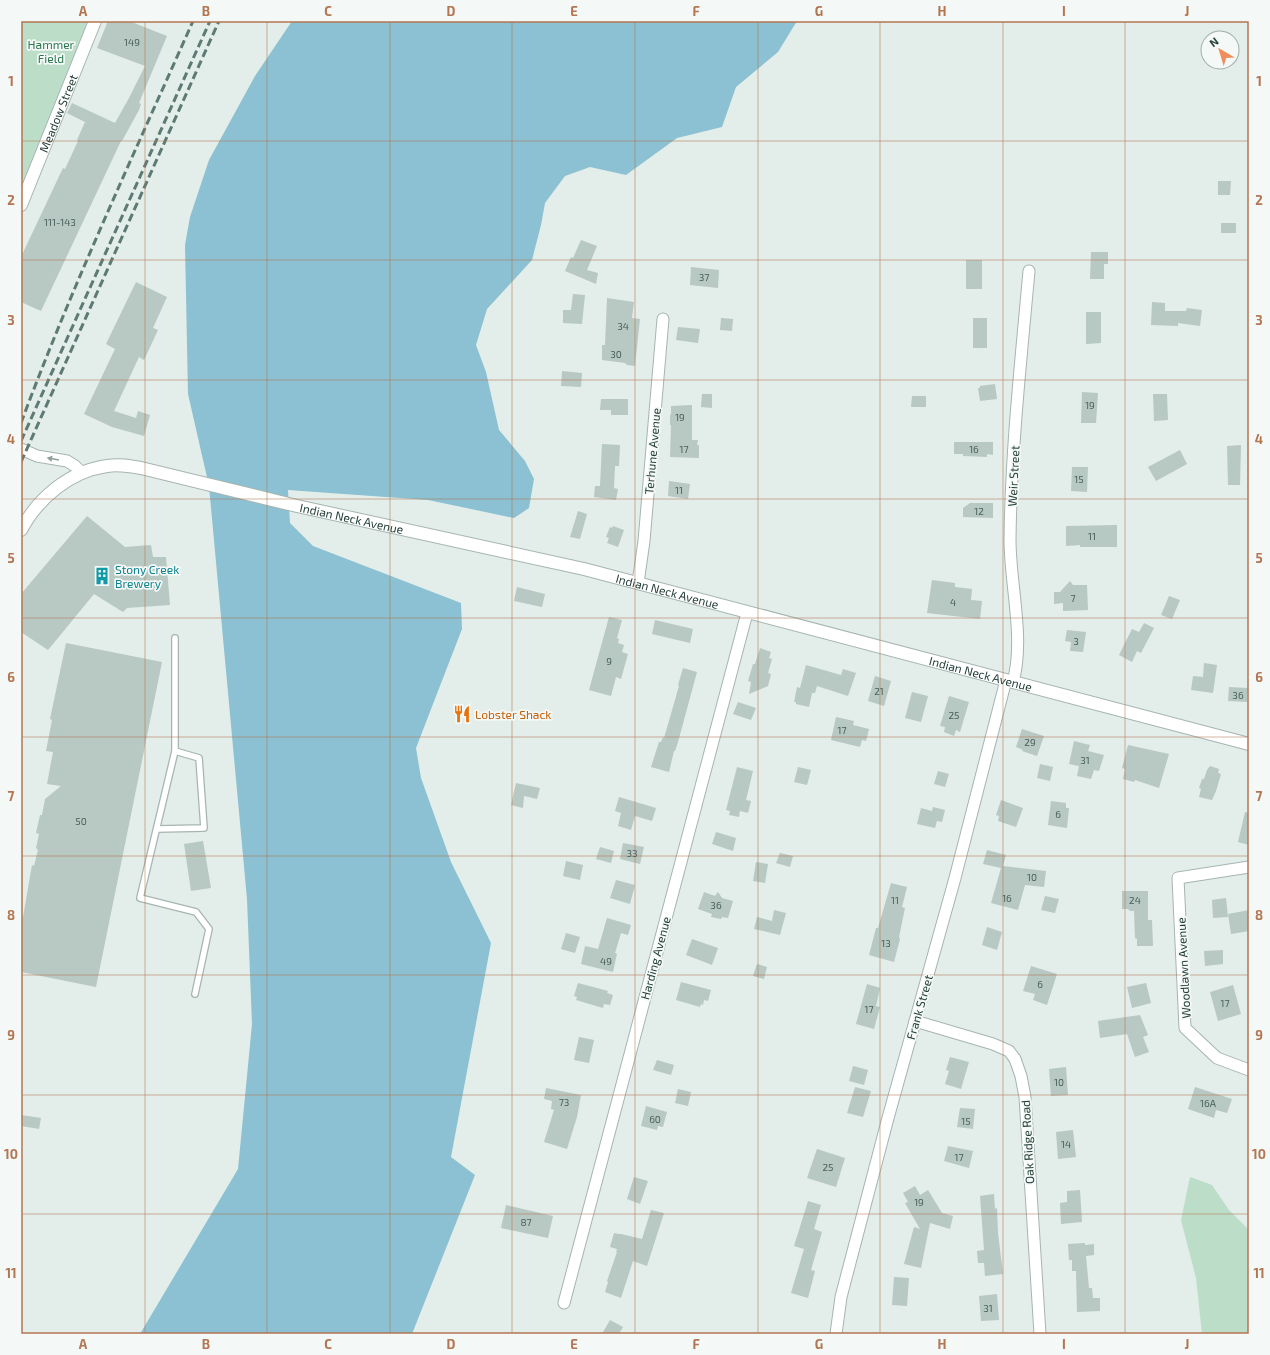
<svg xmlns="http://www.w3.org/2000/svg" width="1270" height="1355" viewBox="0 0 1270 1355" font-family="'Exo 2',sans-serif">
<rect width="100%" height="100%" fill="#e3ede9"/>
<!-- green -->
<g fill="#bcdec8">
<polygon points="21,21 95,21 21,205"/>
<polygon points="1190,1177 1212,1185 1229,1210 1249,1230 1249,1334 1202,1334 1196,1278 1181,1220"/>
</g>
<!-- water -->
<polygon fill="#8bc1d2" points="292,21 797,21 778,52 736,87 722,127 677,138 626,175 590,167 565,176 545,203 541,225 532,260 487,309 476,345 486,372 499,430 525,461 534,479 529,508 514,518 428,500 288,490 290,523 313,546 461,603 462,629 416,748 421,778 451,862 491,943 451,1157 475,1175 412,1334 140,1334 238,1169 252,1024 247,899 209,486 188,394 185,245 190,217 209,160 255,76"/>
<!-- building -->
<g fill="#b8c8c3">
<polygon points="108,21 129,21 167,36 139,103 141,104 139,110 122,141 121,141 41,311 21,302 21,257 63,168 65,169 78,141 77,140 85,122 67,113 72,103 115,123 129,98 145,66 97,48"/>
<polygon points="1218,181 1231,181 1230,195 1218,195"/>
<rect x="1221" y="223" width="15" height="10"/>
<polygon points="581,240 597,246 587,270 598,273 596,284 565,271 571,257 573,258"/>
<polygon points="1091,252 1108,252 1108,264 1104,264 1104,279 1090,279"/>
<rect x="966" y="260" width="16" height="29"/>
<polygon points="691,267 719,270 718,288 690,285"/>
<polygon points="136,282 167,297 153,328 158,330 144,360 139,357 114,411 136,418 138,411 150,415 144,436 112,427 84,414 115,349 106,344"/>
<polygon points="573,294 585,295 582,324 563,323 563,310 571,310"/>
<polygon points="607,298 634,302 632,318 640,319 635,366 627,365 625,363 602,360 602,345 605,345"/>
<polygon points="1152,302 1165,303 1165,311 1186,311 1187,308 1202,310 1200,326 1178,323 1178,326 1151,325"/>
<polygon points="1086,312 1101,312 1101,343 1086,344"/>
<polygon points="721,318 733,319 732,331 720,330"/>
<rect x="973" y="318" width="14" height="30"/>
<polygon points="678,327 700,329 698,343 676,340"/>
<polygon points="562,371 582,373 581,387 561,386"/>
<polygon points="995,384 997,399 980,401 978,388 980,388 980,386"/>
<polygon points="1082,392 1098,393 1096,423 1081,423"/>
<polygon points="702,394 712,394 712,408 701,407"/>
<polygon points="1153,394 1167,394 1168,420 1154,421"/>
<polygon points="912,396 926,396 926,407 911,407"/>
<polygon points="601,399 628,399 628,415 611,415 611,410 600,410"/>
<polygon points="692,405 692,440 698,440 697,445 699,445 699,458 670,457 671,425 670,425 670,415 671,414 671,406"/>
<polygon points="954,442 993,442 993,455 987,454 987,457 963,456 963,454 954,454"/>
<polygon points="602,444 620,445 619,466 615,466 614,488 618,489 616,500 594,497 595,486 600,486"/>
<polygon points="1241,445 1240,485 1228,485 1227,446"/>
<polygon points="1180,450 1187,464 1156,481 1148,467"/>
<polygon points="1072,467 1088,467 1087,492 1071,491"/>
<polygon points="669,481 690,484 688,499 668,496"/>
<polygon points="970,503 993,503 993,518 963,517 963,508"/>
<polygon points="578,511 587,514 580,539 570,537"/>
<polygon points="87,516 125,547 151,545 153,557 166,557 170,605 127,608 123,612 94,594 48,650 21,632 21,594"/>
<polygon points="1117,525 1117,547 1080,547 1080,545 1066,546 1066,526"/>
<polygon points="613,526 624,530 618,547 607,543 609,538 606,537 610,527 612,528"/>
<polygon points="932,580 955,583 955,587 972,589 971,600 982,601 980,619 927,613"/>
<polygon points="1070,581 1073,585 1087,585 1088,610 1063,611 1063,603 1054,604 1054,592 1060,592"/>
<polygon points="517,587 545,594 542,607 514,601"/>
<polygon points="1169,596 1180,600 1172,619 1161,615"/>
<polygon points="609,617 622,620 617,638 619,639 618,643 624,645 622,652 628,654 621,679 616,677 611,696 589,690"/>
<polygon points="655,620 693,629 690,643 652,634"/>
<polygon points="1144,623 1154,628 1141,653 1137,651 1132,662 1119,655 1132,629 1139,632"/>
<polygon points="1067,630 1086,632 1083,652 1070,651 1071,642 1065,641"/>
<polygon points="66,643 162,662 96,987 21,972 21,916 23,917 32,865 34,866 38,850 36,848 39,834 36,833 40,815 42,815 45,799 61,786 47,784 53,752 46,751 52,720 50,719"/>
<polygon points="760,648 771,652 769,658 772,659 768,673 771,674 768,686 749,694 751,682 748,681 753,664 755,664"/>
<polygon points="1204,663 1217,665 1213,693 1191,690 1193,676 1203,677"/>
<polygon points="806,665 841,675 843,669 856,673 848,696 817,686 815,693 812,693 809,707 796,704 796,702 794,702 797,687 800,688"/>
<polygon points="683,668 697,672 678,742 675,751 674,751 669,772 651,767 659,742 661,742 663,737 664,738 679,686 678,685"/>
<polygon points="875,676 891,681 884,706 868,701"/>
<polygon points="1229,687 1248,688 1247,702 1228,701"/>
<polygon points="912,692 928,696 921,722 905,718"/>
<polygon points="949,696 969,702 960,732 956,730 954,736 944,732 945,727 940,726"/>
<polygon points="738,702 756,708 751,720 733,714"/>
<polygon points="836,717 854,721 853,725 869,729 866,741 862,740 860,747 831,740"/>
<polygon points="1022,729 1044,736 1037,756 1022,751 1023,750 1016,747"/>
<polygon points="1074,741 1090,745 1088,751 1104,755 1099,771 1094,770 1091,779 1077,776 1079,766 1069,764"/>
<polygon points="1128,745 1169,754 1159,788 1135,780 1134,782 1123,779 1125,769 1122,768"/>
<polygon points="1040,764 1053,767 1050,781 1037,778"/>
<polygon points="1210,766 1219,769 1218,773 1221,774 1216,791 1212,800 1199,797 1201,789 1199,788 1202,779 1204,779 1207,770"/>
<polygon points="737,767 753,771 746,800 751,801 748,813 740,811 739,817 729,815 730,811 726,810"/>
<polygon points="798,767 811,770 807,785 794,782"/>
<polygon points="938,771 949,774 945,787 934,784"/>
<polygon points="516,783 540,788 537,799 524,796 523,808 511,805"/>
<polygon points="619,797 656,808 652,821 635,816 631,830 618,826 621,813 615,811"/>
<polygon points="1001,800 1023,808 1016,827 998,821 999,816 996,815"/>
<polygon points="1051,801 1066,803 1066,808 1069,808 1067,828 1048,825"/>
<polygon points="933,807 945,810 942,822 937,821 935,828 917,824 921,808 932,811"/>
<polygon points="1245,812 1249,813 1249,845 1238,842"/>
<polygon points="716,832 736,838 733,851 712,844"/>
<polygon points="203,841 211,888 191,891 184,844"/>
<polygon points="623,843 644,847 640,864 620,859"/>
<polygon points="600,847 614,851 611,863 596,859"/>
<polygon points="987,850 1006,855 1003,866 1046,871 1044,887 1025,885 1018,910 991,903 1001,868 983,864"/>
<polygon points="780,853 793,856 790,867 776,863"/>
<polygon points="566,861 583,865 580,880 563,876"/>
<polygon points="756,862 768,864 765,883 753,881"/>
<polygon points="616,880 635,885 630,904 610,898"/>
<polygon points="891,883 907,887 902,907 905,908 899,937 900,939 894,962 869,955 876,928 878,928"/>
<polygon points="1122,891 1148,891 1148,920 1152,920 1153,946 1137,946 1137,939 1135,938 1134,911 1130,911 1128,909 1122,909"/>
<polygon points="704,892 715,896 718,892 722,898 733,901 728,918 722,917 721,919 711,917 712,914 698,909"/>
<polygon points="1045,896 1059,899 1055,913 1041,910"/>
<polygon points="1226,898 1228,917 1213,918 1212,900"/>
<polygon points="774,910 786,913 780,935 754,929 757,917 772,921"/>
<polygon points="1249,910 1249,931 1231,934 1228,914"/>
<polygon points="607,918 631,925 628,935 621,933 615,953 617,954 616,958 613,972 581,964 585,946 598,949"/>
<polygon points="987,927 1002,932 997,950 982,945"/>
<polygon points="566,933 580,937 575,953 561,949"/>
<polygon points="692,939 718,948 712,965 686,955"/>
<polygon points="1223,950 1223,964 1205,966 1204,951"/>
<polygon points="757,964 767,967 764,979 753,976"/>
<polygon points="1031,966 1057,974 1047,1005 1033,1000 1035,994 1023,991"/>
<polygon points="681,982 711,990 708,1001 704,1000 703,1005 701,1004 700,1007 676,1000"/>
<polygon points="578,983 608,991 607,993 613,995 610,1005 604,1004 603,1008 576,1000 577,997 574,996"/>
<polygon points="1146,983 1151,1003 1132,1008 1127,987"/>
<polygon points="867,984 880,988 876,1006 880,1007 874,1029 856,1024"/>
<polygon points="1233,985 1241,1014 1218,1021 1210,992"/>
<polygon points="1140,1015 1148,1035 1143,1037 1149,1052 1135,1057 1127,1034 1100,1038 1098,1021"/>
<polygon points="579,1037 594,1040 589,1063 574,1060"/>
<polygon points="950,1057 969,1062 961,1089 945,1084 949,1071 946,1070"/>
<polygon points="657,1060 674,1065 671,1075 653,1070"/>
<polygon points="853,1066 868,1070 864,1085 849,1081"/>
<polygon points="1066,1067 1068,1095 1051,1096 1049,1069"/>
<polygon points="855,1087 871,1091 863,1117 847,1113"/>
<polygon points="1195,1087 1232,1099 1227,1113 1216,1110 1214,1118 1188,1109"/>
<polygon points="546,1088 581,1095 577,1117 567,1149 544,1142 554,1110 551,1109 552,1101 544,1099"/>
<polygon points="678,1089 691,1092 688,1106 675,1103"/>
<polygon points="646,1106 667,1112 663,1127 658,1126 657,1130 641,1126"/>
<polygon points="960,1108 975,1109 973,1129 957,1127"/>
<polygon points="21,1115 41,1118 39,1129 21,1126"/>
<polygon points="1073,1130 1076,1157 1058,1159 1056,1132"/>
<polygon points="948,1146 973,1151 969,1168 944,1161"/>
<polygon points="817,1149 845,1158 836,1187 807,1178"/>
<polygon points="634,1177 648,1181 640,1204 627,1199"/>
<polygon points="915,1186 920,1195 928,1190 942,1213 953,1216 950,1229 930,1223 921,1268 904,1264 914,1227 920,1229 905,1203 908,1202 903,1193"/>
<polygon points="1080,1190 1082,1222 1061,1224 1060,1203 1067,1202 1067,1191"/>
<polygon points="994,1194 995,1209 997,1208 998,1233 1003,1274 985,1276 984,1263 978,1263 977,1251 984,1250 980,1196"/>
<polygon points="808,1201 821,1205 814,1229 822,1232 811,1270 815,1271 808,1298 791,1293 804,1249 794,1246"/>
<polygon points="506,1205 553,1216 548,1238 501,1228"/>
<polygon points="651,1210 664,1213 647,1266 633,1261 621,1298 605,1292 608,1282 607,1281 617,1252 616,1252 617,1249 610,1247 614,1233 619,1234 621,1234 642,1239"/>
<polygon points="1085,1243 1085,1245 1094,1244 1094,1255 1086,1256 1089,1288 1092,1288 1093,1298 1100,1298 1100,1311 1077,1312 1076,1271 1072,1271 1072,1260 1069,1260 1068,1244"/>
<polygon points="894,1277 909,1278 907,1306 892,1305"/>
<polygon points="997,1294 999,1320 981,1321 979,1296"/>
<polygon points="610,1320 623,1327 619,1334 602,1334"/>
</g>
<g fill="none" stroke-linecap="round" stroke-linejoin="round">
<!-- service casing -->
<g stroke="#a6b5b1" stroke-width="8">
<g id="service">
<polyline points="175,638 175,751 140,898 196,912 209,929 195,994"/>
<polyline points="157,829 204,828 199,758 175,751"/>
</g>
</g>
<!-- minor casing -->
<g stroke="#a6b5b1" stroke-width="13">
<g id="minor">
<polyline points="21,449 37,456 67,461 75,466 82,473"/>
<polyline points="638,583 644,541 663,319"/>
<path d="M1013 682C1025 638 1010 585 1010 540 1011 450 1021 360 1029 271"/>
<polyline points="1249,867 1178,878 1185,1028 1217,1058 1249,1070"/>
<polyline points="915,1021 993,1044 1009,1051 1015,1059 1021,1076 1025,1097 1040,1334"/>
<polyline points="564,1303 747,613"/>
<polyline points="836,1334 841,1297 888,1118 955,878 1006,680"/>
</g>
</g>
<!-- tertiary casing -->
<g stroke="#a6b5b1" stroke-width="14">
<g id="tertiary">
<path id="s1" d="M21 205 95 21"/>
<path id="s2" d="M21 530C38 498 70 471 107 466 119 464 130 466 141 468L297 506 584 569 1249 744"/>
</g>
</g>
<!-- service -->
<use href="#service" stroke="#fff" stroke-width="5.5"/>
<!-- minor -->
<use href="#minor" stroke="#fff" stroke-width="11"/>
<!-- tertiary -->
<use href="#tertiary" stroke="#fff" stroke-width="12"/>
<!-- rail -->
<g stroke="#5d7a74" stroke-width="3" stroke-dasharray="8 4" stroke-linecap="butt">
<path d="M21 423C72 286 134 154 193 21"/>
<polyline points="21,441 210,21"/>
<polyline points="21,462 219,21"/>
</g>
</g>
<!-- one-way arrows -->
<defs><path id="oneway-solid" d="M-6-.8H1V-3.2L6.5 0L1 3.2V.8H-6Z"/></defs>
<use fill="#919e9c" href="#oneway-solid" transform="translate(53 459) rotate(-170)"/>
<!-- grid -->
<path fill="none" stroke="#b37552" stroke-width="1" stroke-opacity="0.55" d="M145 21V1334M267 21V1334M390 21V1334M512 21V1334M635 21V1334M758 21V1334M880 21V1334M1003 21V1334M1125 21V1334M21 141H1249M21 260H1249M21 380H1249M21 499H1249M21 618H1249M21 737H1249M21 856H1249M21 975H1249M21 1095H1249M21 1214H1249"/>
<!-- icons -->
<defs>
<g id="building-bare" transform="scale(1.38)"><path d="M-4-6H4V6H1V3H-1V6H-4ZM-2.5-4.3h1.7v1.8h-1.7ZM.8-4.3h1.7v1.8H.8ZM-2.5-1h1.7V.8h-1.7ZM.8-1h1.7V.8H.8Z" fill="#0f9aa8" stroke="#f4f9f7" stroke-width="2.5" paint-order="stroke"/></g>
<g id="restaurant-bare" transform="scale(1.38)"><path d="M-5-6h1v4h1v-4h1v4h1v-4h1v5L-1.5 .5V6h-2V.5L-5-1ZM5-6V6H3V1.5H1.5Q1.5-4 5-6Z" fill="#e8710a" stroke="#f4f9f7" stroke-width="2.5" paint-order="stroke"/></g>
</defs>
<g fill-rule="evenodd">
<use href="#building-bare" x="102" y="576"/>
<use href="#restaurant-bare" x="462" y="714"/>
</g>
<g text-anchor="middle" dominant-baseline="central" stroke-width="3.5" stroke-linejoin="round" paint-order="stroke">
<!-- number labels -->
<g font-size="10" fill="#48605c">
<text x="132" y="42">149</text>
<text x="60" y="222">111-143</text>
<text x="704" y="277">37</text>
<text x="623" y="326">34</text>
<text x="616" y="354">30</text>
<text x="1090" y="405">19</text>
<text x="680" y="417">19</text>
<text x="684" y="449">17</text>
<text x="974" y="449">16</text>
<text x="1079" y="479">15</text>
<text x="679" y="490">11</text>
<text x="979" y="511">12</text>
<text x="1092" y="536">11</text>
<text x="1073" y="598">7</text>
<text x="953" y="602">4</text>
<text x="1076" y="641">3</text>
<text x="609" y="661">9</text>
<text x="879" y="691">21</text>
<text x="1238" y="695">36</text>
<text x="954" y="715">25</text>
<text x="842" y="730">17</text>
<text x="1030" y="742">29</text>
<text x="1085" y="760">31</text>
<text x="1058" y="814">6</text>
<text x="81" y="821">50</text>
<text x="632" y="853">33</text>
<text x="1032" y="877">10</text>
<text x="1007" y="898">16</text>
<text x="895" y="900">11</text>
<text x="1135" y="900">24</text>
<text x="716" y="905">36</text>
<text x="886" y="943">13</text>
<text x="606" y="961">49</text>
<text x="1040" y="984">6</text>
<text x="1225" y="1003">17</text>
<text x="869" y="1009">17</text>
<text x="1059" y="1082">10</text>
<text x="564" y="1102">73</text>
<text x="1208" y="1103">16A</text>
<text x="655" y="1119">60</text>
<text x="966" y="1121">15</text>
<text x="1066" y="1144">14</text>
<text x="959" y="1157">17</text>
<text x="828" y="1167">25</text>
<text x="919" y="1202">19</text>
<text x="526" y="1222">87</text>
<text x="988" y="1308">31</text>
</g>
<!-- park labels -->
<g font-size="12" fill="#2d754f" stroke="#f4f9f7">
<text x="51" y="44">Hammer<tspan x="51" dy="14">Field</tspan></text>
</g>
<!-- street labels -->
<g font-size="12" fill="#233e39" stroke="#f4f9f7">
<text stroke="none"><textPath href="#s1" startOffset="99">Meadow Street</textPath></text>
<text transform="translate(652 451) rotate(-85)">Terhune Avenue</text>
<text transform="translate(1013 476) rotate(-87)">Weir Street</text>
<text stroke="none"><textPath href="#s2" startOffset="362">Indian Neck Avenue</textPath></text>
<text stroke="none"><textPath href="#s2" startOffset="686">Indian Neck Avenue</textPath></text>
<text stroke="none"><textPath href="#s2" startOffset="1010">Indian Neck Avenue</textPath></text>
<text transform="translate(655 958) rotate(-75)">Harding Avenue</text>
<text transform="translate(1183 968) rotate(-93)">Woodlawn Avenue</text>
<text transform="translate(919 1007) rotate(-74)">Frank Street</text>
<text transform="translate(1027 1142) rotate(-93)">Oak Ridge Road</text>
</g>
<!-- culture labels -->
<g font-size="12" fill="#0d838f" stroke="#f4f9f7" text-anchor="start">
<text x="115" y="569">Stony Creek<tspan x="115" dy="14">Brewery</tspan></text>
</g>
<!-- food labels -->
<g font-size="12" fill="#c56008" stroke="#f4f9f7" text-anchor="start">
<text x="475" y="714">Lobster Shack</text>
</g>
</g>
<!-- border -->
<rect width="1270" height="1355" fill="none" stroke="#f4f9f7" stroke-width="44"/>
<!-- north arrow -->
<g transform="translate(1220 50) rotate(322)"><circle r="19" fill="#f4f9f7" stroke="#a0aeab"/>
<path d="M0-3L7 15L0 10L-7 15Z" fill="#f18d5c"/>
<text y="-6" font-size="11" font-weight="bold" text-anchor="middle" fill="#233e39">N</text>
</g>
<rect x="22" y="22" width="1226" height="1311" fill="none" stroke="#b37552" stroke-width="1.5"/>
<g font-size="13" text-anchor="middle" font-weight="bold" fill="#b37552">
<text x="83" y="16">A</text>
<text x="206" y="16">B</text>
<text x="328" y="16">C</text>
<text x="451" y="16">D</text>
<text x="574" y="16">E</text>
<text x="696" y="16">F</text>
<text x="819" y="16">G</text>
<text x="942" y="16">H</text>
<text x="1064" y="16">I</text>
<text x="1187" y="16">J</text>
<text x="11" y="86">1</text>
<text x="1259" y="86">1</text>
<text x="11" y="205">2</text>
<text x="1259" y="205">2</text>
<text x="11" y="325">3</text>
<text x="1259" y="325">3</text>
<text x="11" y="444">4</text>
<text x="1259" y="444">4</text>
<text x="11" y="563">5</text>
<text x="1259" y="563">5</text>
<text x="11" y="682">6</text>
<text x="1259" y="682">6</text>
<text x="11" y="801">7</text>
<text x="1259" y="801">7</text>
<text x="11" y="920">8</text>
<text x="1259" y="920">8</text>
<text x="11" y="1040">9</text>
<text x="1259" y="1040">9</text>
<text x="11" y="1159">10</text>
<text x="1259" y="1159">10</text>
<text x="11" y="1278">11</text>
<text x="1259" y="1278">11</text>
<text x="83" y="1349">A</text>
<text x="206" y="1349">B</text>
<text x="328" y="1349">C</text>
<text x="451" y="1349">D</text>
<text x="574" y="1349">E</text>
<text x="696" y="1349">F</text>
<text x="819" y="1349">G</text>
<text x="942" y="1349">H</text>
<text x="1064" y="1349">I</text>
<text x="1187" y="1349">J</text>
</g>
</svg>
